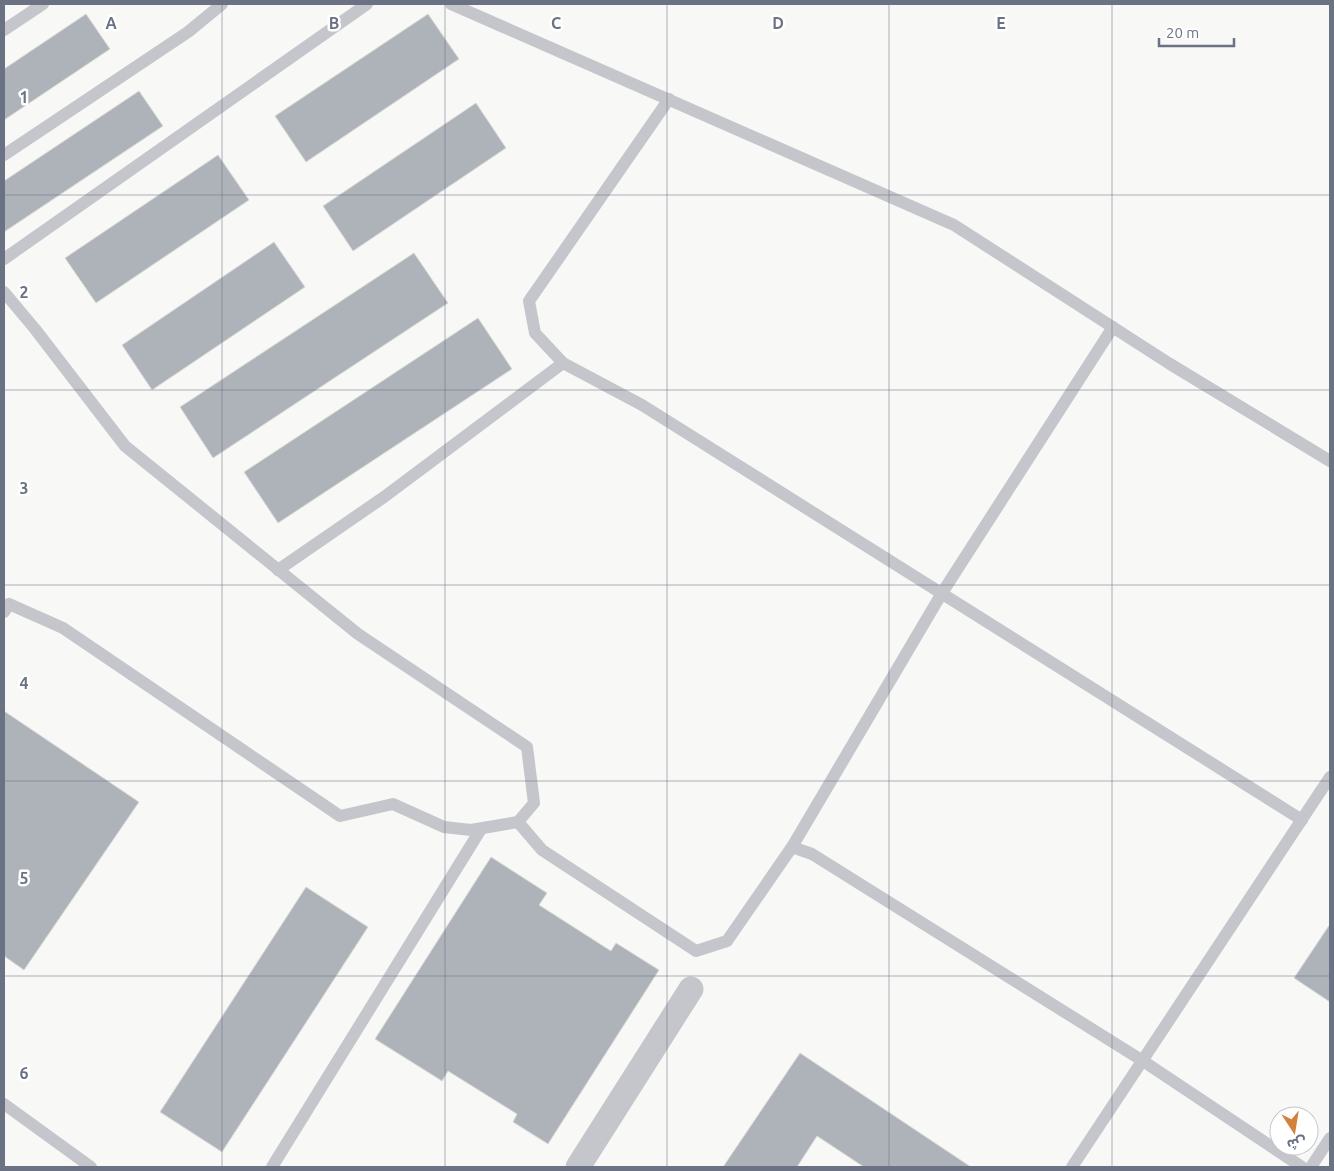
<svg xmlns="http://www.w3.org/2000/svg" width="1334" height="1171" viewBox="0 0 1334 1171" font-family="Ubuntu,'Noto Sans Arabic',sans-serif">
<rect width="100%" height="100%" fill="#f8f8f6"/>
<!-- building -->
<g fill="#aeb2b9" stroke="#dadad8">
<polygon points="86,14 110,49 4,120 4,69"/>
<polygon points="428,14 459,59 306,162 275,116"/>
<polygon points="139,91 163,126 4,232 4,181"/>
<polygon points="476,103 506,148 353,251 323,206"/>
<polygon points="218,155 249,200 96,303 65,258"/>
<polygon points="274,242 305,287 152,390 122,345"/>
<polygon points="414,253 448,303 213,458 180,407"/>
<polygon points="478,318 512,369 278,523 244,472"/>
<polygon points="4,711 139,802 24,970 4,956"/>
<polygon points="491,857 547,893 539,905 611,951 616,943 659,970 548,1144 513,1122 517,1114 448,1071 442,1081 375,1039"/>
<polygon points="306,887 368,927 222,1152 160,1112"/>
<polygon points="1330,924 1330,1002 1294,978"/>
<polygon points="800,1053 971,1167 864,1167 817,1136 797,1167 723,1167"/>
</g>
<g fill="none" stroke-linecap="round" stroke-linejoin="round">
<!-- lane -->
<g stroke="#c4c6cb" stroke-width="12">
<polyline points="451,4 954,225 1170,364 1330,461"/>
<polyline points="4,30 43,4"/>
<polyline points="669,99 529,301 535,333 563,363 642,405 1302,820"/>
<polyline points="4,155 188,32 222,4"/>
<polyline points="4,259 367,4"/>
<polyline points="4,292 35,329 125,446 358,634 527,747 534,803 518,822 542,850 696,951 727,941 792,847 942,593 1113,327"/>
<polyline points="278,570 384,497 563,363"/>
<polyline points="4,612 9,604 63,628 340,816 393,804 444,827 471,830 518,822"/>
<polyline points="792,847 812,854 1143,1061 1302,1167"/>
<polyline points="4,1104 91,1167"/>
<polyline points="272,1167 481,829"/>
<polyline points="1072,1167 1330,777"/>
<polyline points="1311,1167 1330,1138"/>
</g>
<!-- street -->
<polyline stroke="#c4c6cb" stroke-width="25" points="578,1167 691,989"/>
</g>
<!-- grid -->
<path fill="none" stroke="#6a7284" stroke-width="1" stroke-opacity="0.55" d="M222 4V1167M445 4V1167M667 4V1167M889 4V1167M1112 4V1167M4 195H1330M4 390H1330M4 585H1330M4 781H1330M4 976H1330"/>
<g font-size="16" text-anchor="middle" font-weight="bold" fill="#6a7284" stroke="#fff" stroke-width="5" stroke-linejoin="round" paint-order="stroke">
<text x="111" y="29">A</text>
<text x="334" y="29">B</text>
<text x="556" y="29">C</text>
<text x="778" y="29">D</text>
<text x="1001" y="29">E</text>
<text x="24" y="103">1</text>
<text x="24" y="298">2</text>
<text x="24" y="494">3</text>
<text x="24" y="689">4</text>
<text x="24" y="884">5</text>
<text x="24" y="1079">6</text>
</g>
<!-- border -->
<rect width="1334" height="1171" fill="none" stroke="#6a7284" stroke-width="10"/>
<!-- north arrow -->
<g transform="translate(1294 1131) rotate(168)"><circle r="24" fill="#ffffff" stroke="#c3c7ce"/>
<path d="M0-4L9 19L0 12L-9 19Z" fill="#d3823b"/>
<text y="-8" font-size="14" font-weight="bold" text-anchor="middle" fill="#6a7284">ش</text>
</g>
<!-- scale -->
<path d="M1159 38v8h75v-8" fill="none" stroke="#6a7284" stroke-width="2.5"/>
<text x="1166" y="38" font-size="15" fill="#6a7284" stroke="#ffffff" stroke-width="4" paint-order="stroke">20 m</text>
</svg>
